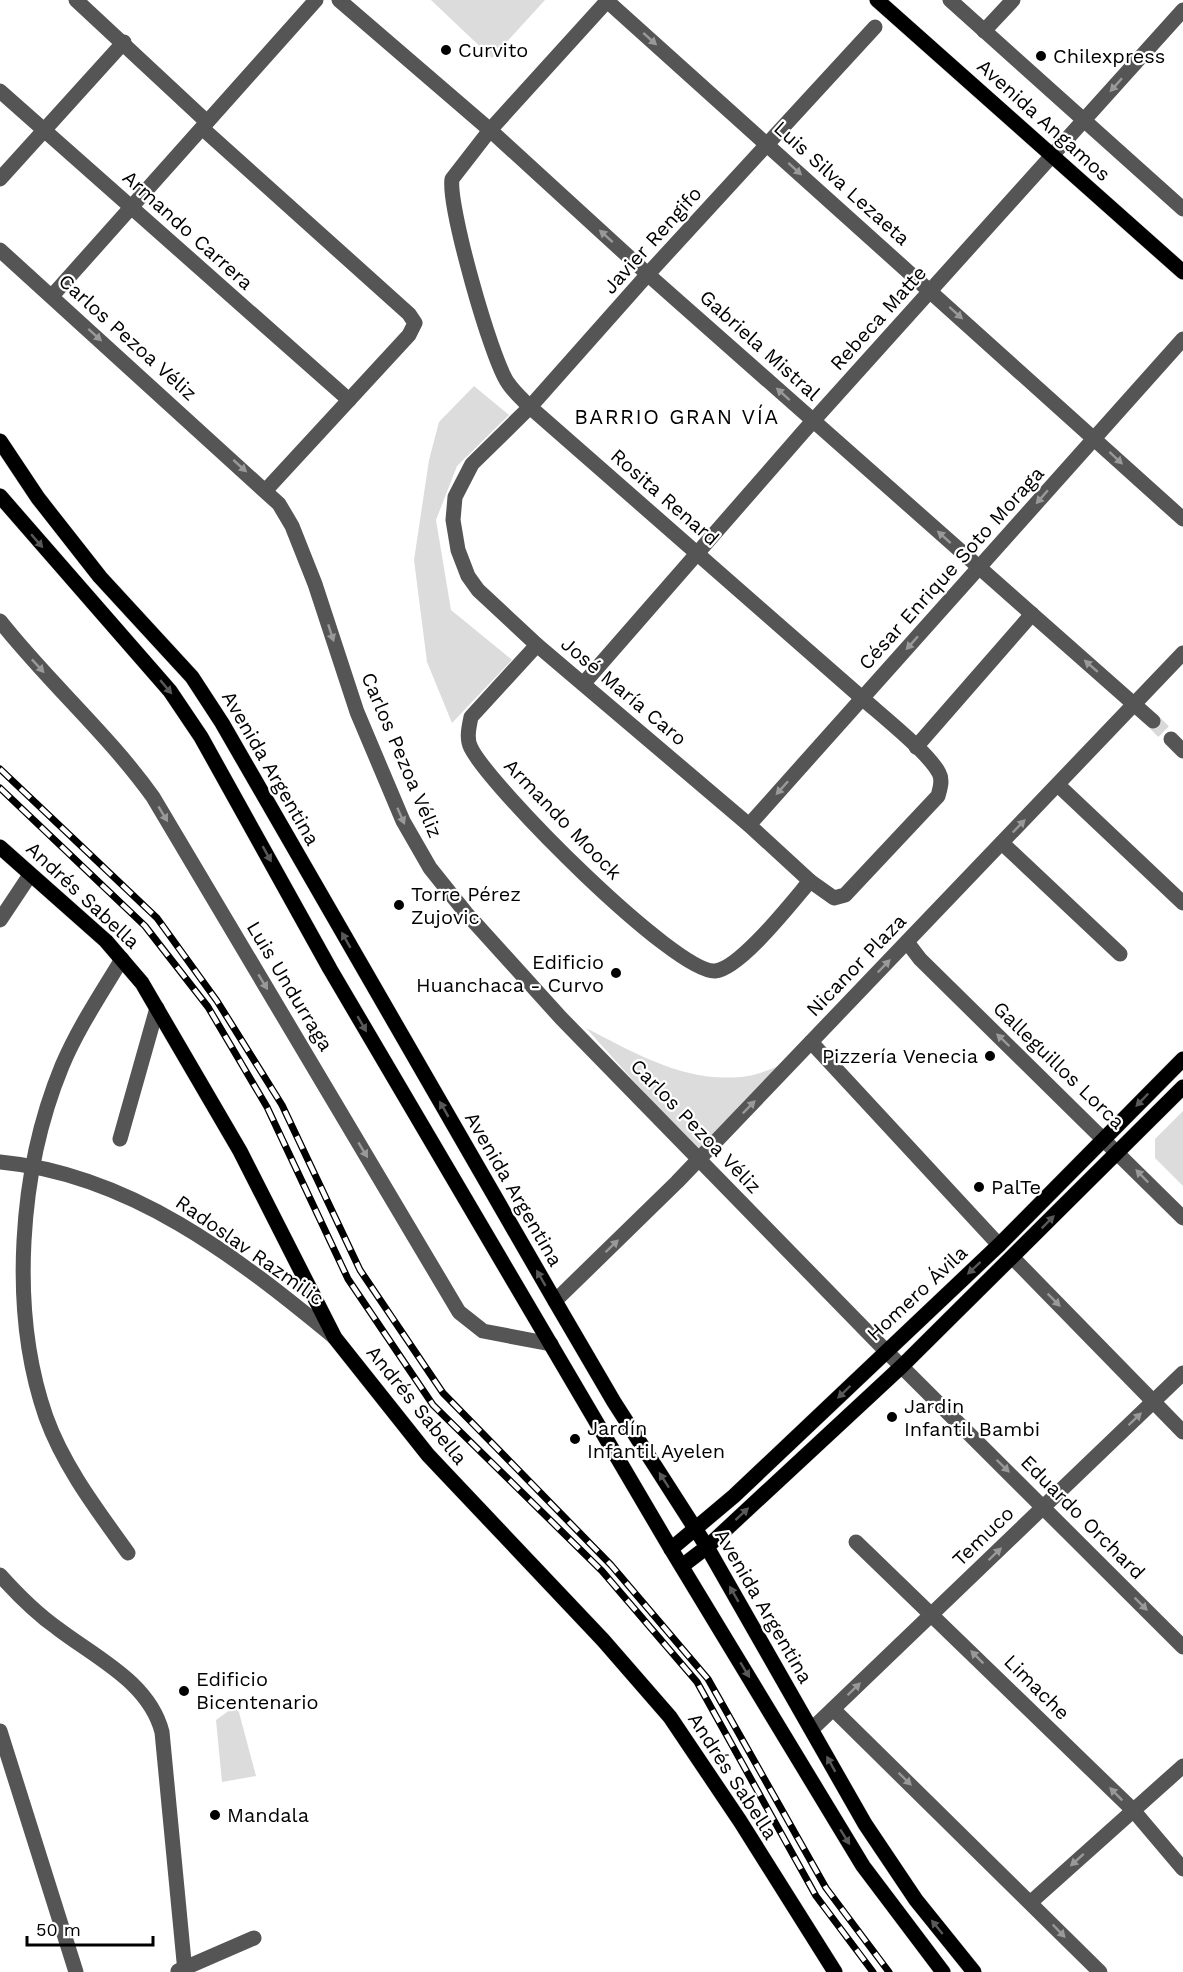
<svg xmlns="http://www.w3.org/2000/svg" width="1183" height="1972" viewBox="0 0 1183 1972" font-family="'Work Sans',sans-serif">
<rect width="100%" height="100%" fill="#fff"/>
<!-- green -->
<g fill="#dcdcdc">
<polygon points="431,0 545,0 492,58"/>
<polygon points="474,386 509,415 457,466 436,520 451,610 512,660 452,723 427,662 414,560 429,460 439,422"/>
<path d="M586 1028C637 1054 688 1085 748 1076 761 1074 775 1067 787 1063L702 1151 694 1148Z"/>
<polygon points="1183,1111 1183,1186 1155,1158 1155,1139"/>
<polygon points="237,1705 256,1776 222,1782 216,1720"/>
</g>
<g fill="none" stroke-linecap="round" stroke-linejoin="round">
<!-- minor-tunnel -->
<polyline stroke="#d9d9d9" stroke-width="15" stroke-dasharray="15 8" stroke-linecap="butt" points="1153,721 1171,739"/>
<!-- major casing -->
<g stroke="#dbdbdb" stroke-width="16">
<g id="major">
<polyline points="877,0 1183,272"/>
<polyline points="0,441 38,498 100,577 192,677 222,723 555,1301 614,1402 707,1547 865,1824 916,1900 974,1972"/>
<polyline points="0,496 170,691 201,737 330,969 671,1549 863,1866 943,1972"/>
<polyline points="0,847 106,941 142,983 240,1151 335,1338 428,1455 603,1640 670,1717 740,1821 835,1972"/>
<polyline points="671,1549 734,1496 999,1245 1183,1059"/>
<polyline points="682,1566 707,1547 902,1366 1183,1087"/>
</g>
</g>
<!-- minor -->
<g stroke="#555" stroke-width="15">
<polyline points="76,0 207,122"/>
<polyline points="339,0 490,130 653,279 1153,721"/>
<polyline points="606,0 1183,519"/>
<path d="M608 0 490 130 452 179C448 206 491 359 508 383 514 392 523 400 530 407L862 698C881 715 929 753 939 773 943 780 940 789 938 796L845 895 834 898 810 881 749 825 537 645 478 590 468 576 458 550 453 520 455 497 472 464 530 407 648 274 875 27"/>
<polyline points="950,0 1183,209"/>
<polyline points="984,31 1013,0"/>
<polyline points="0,91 349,400"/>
<polyline points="202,128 409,314 415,323 409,335 266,490"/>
<polyline points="0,179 124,42"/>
<polyline points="0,250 279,504 292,526 315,584 357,712 403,821 430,868 466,913 561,1018 886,1351 1183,1647"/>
<polyline points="52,296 316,0"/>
<path d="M0 621C48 682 108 734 153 797L459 1312 483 1331 551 1344"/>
<path d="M537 645 471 717C469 727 466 739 471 748 491 788 675 973 715 971 740 969 792 902 810 881"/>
<polyline points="584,683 804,431 1183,10"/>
<polyline points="1171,739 1183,751"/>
<polyline points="916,747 1032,614"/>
<polyline points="1058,785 1183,903"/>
<polyline points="749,825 1183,339"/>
<polyline points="1002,843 1120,954"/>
<polyline points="0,920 30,875"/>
<polyline points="907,942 920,959 1183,1218"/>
<path d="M122 959C101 994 78 1028 62 1066 19 1170 9 1311 46 1417 64 1467 98 1511 128 1553"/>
<polyline points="811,1042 999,1245"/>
<polyline points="120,1139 157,1008"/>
<path d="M0 1162C130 1174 237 1257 334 1337"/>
<polyline points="1013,1258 1183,1432"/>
<polyline points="555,1301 677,1182 1183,653"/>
<polyline points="856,1542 1133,1810 1183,1869"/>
<path d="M0 1575C17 1594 36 1613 57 1628 96 1658 149 1682 162 1732L185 1972"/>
<polyline points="833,1709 1100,1972"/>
<polyline points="812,1729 1183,1373"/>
<polyline points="0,1731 76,1972"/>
<polyline points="1031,1902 1183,1766"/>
<polyline points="178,1971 254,1938"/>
</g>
<!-- major -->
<use href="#major" stroke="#000" stroke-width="15"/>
<!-- rail casing -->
<g stroke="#000" stroke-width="7">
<g id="rail">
<polyline points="0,769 157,918 217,1001 282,1105 360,1270 443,1393 611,1565 708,1679 826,1888 889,1972"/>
<polyline points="0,788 145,926 208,1007 267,1107 348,1279 433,1405 602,1571 697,1682 816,1896 873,1972"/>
</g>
</g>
<!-- rail -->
<use href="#rail" stroke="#fff" stroke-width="4.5" stroke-dasharray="14" stroke-linecap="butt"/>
</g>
<!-- one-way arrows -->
<defs><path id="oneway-solid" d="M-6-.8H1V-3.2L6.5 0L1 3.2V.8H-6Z" transform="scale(1.5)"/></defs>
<g fill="#999">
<use href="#oneway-solid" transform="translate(650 39) rotate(42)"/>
<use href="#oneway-solid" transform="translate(1116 85) rotate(132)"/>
<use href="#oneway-solid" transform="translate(795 169) rotate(42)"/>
<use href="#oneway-solid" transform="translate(606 236) rotate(-138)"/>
<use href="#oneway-solid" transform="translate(956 313) rotate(42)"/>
<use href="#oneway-solid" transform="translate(95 335) rotate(42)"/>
<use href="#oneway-solid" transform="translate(783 394) rotate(-138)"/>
<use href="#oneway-solid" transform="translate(1116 458) rotate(43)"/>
<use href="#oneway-solid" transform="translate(240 466) rotate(42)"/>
<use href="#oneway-solid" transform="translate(1042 497) rotate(131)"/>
<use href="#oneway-solid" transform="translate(944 537) rotate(-138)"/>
<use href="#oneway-solid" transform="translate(331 633) rotate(72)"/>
<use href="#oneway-solid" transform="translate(912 643) rotate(132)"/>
<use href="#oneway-solid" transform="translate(38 666) rotate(47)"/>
<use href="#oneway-solid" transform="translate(1091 666) rotate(-139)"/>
<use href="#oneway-solid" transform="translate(782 788) rotate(132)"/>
<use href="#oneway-solid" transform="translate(163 814) rotate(59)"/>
<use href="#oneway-solid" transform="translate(401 816) rotate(66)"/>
<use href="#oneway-solid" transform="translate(1019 826) rotate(-46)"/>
<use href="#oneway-solid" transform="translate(884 966) rotate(-46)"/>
<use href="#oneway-solid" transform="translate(263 982) rotate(59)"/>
<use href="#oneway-solid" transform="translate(1003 1040) rotate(-136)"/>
<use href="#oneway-solid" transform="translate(749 1107) rotate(-46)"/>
<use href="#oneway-solid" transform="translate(363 1150) rotate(59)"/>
<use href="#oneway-solid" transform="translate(1142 1176) rotate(-134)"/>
<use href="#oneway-solid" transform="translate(612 1246) rotate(-44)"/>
<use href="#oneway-solid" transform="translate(1054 1300) rotate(45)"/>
<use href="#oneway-solid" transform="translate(1135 1419) rotate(-44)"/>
<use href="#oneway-solid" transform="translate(1003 1466) rotate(44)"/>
<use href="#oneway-solid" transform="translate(995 1554) rotate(-44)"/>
<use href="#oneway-solid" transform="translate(1141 1604) rotate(45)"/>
<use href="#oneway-solid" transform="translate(977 1657) rotate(-135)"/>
<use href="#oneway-solid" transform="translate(854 1689) rotate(-44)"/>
<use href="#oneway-solid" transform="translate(905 1779) rotate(44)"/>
<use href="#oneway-solid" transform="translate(1116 1794) rotate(-135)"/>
<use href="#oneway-solid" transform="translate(1077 1860) rotate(138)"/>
<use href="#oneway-solid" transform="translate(1059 1931) rotate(46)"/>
</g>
<g fill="#595959">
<use href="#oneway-solid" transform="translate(37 541) rotate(49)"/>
<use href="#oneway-solid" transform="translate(166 687) rotate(50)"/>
<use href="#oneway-solid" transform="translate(267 854) rotate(61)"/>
<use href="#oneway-solid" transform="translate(346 940) rotate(-120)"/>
<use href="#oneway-solid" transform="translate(362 1024) rotate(60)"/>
<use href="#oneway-solid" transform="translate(1142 1100) rotate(134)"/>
<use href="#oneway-solid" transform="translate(444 1109) rotate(-120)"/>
<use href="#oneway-solid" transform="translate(1048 1222) rotate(-45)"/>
<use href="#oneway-solid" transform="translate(974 1268) rotate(137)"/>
<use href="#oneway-solid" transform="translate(541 1278) rotate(-120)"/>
<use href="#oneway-solid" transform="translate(844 1392) rotate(136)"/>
<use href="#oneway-solid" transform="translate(664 1480) rotate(-123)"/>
<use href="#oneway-solid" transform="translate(742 1514) rotate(-43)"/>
<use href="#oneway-solid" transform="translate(734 1594) rotate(-120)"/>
<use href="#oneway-solid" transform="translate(745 1670) rotate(59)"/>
<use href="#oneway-solid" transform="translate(831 1764) rotate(-119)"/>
<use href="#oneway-solid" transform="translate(845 1837) rotate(58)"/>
<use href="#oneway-solid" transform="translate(937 1927) rotate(-129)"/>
</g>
<!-- markers -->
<g fill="#000" stroke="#fff" stroke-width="2">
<circle cx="446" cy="50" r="6"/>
<circle cx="1041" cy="56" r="6"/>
<circle cx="399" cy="905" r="6"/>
<circle cx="616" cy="973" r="6"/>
<circle cx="990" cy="1056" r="6"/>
<circle cx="979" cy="1187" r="6"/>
<circle cx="892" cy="1417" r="6"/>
<circle cx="575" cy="1439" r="6"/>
<circle cx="184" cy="1691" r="6"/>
<circle cx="215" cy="1815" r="6"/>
</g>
<g text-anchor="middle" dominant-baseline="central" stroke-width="4.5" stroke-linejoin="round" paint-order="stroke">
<!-- poi labels -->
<g font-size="20" fill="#000" stroke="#fff" text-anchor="start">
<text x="458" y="50">Curvito</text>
<text x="1053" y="56">Chilexpress</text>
<text x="411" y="894">Torre Pérez<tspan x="411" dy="23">Zujovic</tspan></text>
<text x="604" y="962" text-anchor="end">Edificio<tspan x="604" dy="23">Huanchaca - Curvo</tspan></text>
<text x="978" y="1056" text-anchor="end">Pizzería Venecia</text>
<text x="991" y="1187">PalTe</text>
<text x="904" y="1406">Jardin<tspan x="904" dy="23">Infantil Bambi</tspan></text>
<text x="587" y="1428">Jardín<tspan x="587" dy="23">Infantil Ayelen</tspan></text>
<text x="196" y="1679">Edificio<tspan x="196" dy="23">Bicentenario</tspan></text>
<text x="227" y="1815">Mandala</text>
</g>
<!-- street labels -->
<g font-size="20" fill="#000" stroke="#fff">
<text transform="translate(1044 120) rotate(42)">Avenida Angamos</text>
<text transform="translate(842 183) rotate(42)">Luis Silva Lezaeta</text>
<text transform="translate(188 230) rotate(42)">Armando Carrera</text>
<text transform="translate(652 240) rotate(-48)">Javier Rengifo</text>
<text transform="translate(878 318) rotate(-48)">Rebeca Matte</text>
<text transform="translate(128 337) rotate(42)">Carlos Pezoa Véliz</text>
<text transform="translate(760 345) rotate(42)">Gabriela Mistral</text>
<text transform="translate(665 497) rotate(41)">Rosita Renard</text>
<text transform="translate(951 568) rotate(-48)">César Enrique Soto Moraga</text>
<text transform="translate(624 691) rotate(40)">José María Caro</text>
<text transform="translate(402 755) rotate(67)">Carlos Pezoa Véliz</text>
<text transform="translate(271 768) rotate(60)">Avenida Argentina</text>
<text transform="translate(563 819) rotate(46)">Armando Moock</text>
<text transform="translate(83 895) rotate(43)">Andrés Sabella</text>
<text transform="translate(856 965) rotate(-46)">Nicanor Plaza</text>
<text transform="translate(290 986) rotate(59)">Luis Undurraga</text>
<text transform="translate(1059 1065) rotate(44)">Galleguillos Lorca</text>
<text transform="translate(696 1126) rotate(46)">Carlos Pezoa Véliz</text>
<text transform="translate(514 1189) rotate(60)">Avenida Argentina</text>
<text transform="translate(250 1250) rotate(35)">Radoslav Razmilic</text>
<text transform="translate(917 1293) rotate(-43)">Homero Ávila</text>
<text transform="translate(417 1405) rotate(51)">Andrés Sabella</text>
<text transform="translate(1083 1517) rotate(45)">Eduardo Orchard</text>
<text transform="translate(983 1536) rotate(-44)">Temuco</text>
<text transform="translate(764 1606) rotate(60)">Avenida Argentina</text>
<text transform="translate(1037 1687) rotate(45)">Limache</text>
<text transform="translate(733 1776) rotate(57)">Andrés Sabella</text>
</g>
<!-- neighbourhood labels -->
<g font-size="21" letter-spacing="1.5" fill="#000" stroke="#fff">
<text x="677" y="416">BARRIO GRAN VÍA</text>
</g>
</g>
<!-- scale -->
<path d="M27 1936v9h126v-9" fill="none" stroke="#000000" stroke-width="3"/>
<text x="36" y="1936" font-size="18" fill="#000000" stroke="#ffffff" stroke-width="4.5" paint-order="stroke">50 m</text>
</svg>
